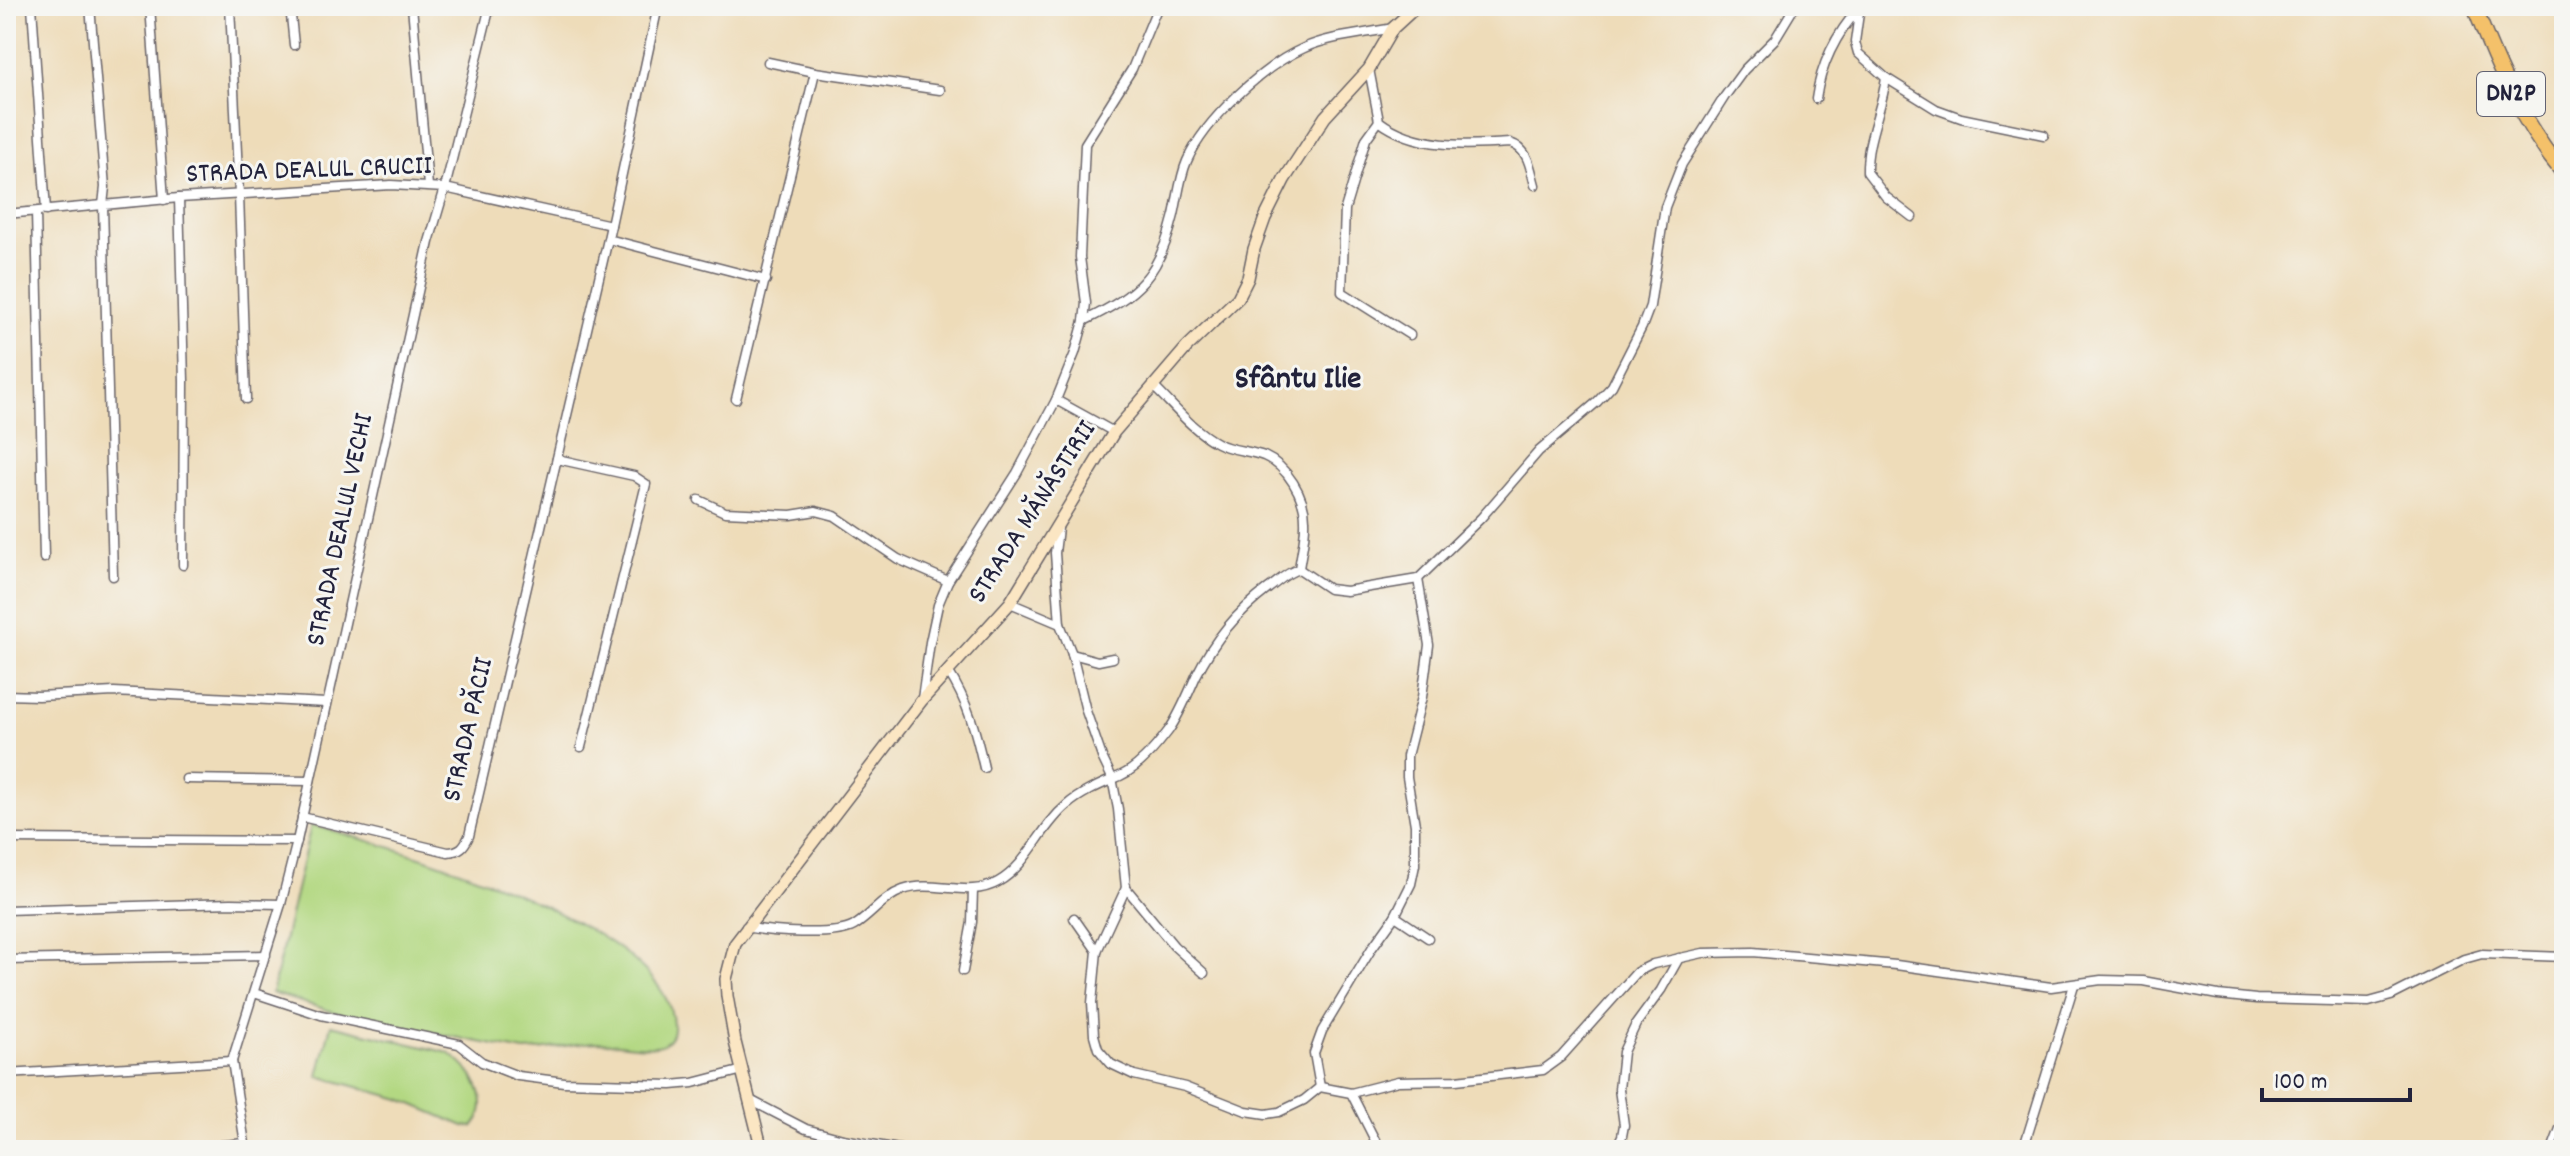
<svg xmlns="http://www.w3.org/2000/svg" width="2570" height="1156" viewBox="0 0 2570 1156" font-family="Dekko,sans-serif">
<rect width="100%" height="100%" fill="#f6f6f2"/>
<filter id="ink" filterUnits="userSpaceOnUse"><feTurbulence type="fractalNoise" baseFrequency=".0125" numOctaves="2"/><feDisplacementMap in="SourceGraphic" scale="16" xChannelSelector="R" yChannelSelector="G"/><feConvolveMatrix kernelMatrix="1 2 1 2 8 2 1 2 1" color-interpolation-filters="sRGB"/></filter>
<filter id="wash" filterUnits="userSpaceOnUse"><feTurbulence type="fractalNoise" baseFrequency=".006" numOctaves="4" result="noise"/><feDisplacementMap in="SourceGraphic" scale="32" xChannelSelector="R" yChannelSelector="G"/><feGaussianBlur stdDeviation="1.8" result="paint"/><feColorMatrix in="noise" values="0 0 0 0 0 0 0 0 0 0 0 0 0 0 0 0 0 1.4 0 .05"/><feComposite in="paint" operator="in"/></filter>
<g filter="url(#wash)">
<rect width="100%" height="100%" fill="#eedcb9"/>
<!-- green -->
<g fill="#b3d882" stroke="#6a7d5e" stroke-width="2">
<path d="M311 825C392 846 670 925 673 1025 674 1036 667 1045 656 1046 637 1049 615 1042 596 1042 571 1043 548 1051 524 1051L344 1015 272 993Z"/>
<path d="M331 1025 449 1053C472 1069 495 1101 473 1127L464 1126 400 1099 318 1076Z"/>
</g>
</g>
<g filter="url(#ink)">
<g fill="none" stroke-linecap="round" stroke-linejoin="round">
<!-- street casing -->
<g stroke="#696367" stroke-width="11">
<g id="street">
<polyline points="32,6 46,211"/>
<polyline points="90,6 105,187 103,205 113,576"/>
<polyline points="150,6 164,200"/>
<polyline points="230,6 239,195 246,399"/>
<polyline points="290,6 294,45"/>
<polyline points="412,6 428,186"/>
<polyline points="1860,6 1855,42 1858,53 1886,78 1936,109 1961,118 2044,135"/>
<polyline points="768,62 815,72 940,90"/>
<path d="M1369 69 1379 121C1416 149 1466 146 1510 143 1529 149 1530 168 1535 185"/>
<path d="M1886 78C1882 110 1866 140 1867 172L1886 197 1912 217"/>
<path d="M1816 99C1821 63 1836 34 1860 7"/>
<polyline points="1379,121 1366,139 1345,209 1342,292 1410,335"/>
<polyline points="179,198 184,381 183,565"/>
<polyline points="36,212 44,558"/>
<polyline points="6,214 179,198 391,185 445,188 611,225"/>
<polyline points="608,239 766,280"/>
<path d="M1084 321C1139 294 1159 276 1174 215 1178 197 1180 177 1187 161 1205 120 1263 66 1304 48 1331 36 1364 34 1393 28"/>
<polyline points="736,399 815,72"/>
<polyline points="1056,400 1114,432"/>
<polyline points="557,459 634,476 646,484 581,747"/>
<polyline points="699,500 725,512 791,515 816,511 835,516 898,559 948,581"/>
<polyline points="1058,528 1055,553 1060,624 1072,654 1086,711 1102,757 1112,778 1118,809 1126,888 1097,951 1092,1003 1094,1035 1098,1049 1111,1064 1134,1075 1185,1087 1246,1111 1266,1114 1279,1112 1304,1100 1320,1087"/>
<polyline points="1299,569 1329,589 1346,591 1418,579 1481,518 1539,451 1597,402 1612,386 1642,327 1650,306 1665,207 1682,164 1725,96 1744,70 1775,39 1795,6"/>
<polyline points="1010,603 1060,624"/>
<polyline points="1072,654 1098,661 1113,658"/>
<path d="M948 671C968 702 976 732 984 768"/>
<polyline points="6,695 38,696 114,692 326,703"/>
<polyline points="922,699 930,642 938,605 948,581 1017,473 1056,400 1075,353 1084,321 1086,303 1080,257 1085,144 1132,69 1158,6"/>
<polyline points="186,779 310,781"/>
<path d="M302 817 448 852C460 851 464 847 469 836L608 239 658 6"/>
<polyline points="6,839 297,841"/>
<polyline points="1126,888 1174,946 1204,973"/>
<polyline points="6,910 231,903 281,904"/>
<polyline points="1395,916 1428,938"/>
<polyline points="1074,918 1097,951"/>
<path d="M746 927C769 932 835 937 854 926 872 915 883 897 903 890 934 879 968 899 998 882 1028 865 1040 827 1067 805 1082 792 1102 784 1120 776 1138 768 1157 746 1169 730 1180 714 1188 694 1196 676 1214 640 1236 613 1269 588 1279 581 1287 572 1299 569 1301 553 1306 536 1305 520 1305 496 1287 466 1264 456 1248 450 1232 451 1217 443 1192 430 1173 405 1153 386"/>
<polyline points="6,960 266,955"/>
<polyline points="963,971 972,922 973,890"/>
<polyline points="254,993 321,1015 459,1044 482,1062 518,1076 564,1082 671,1085 693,1083 743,1070"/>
<polyline points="232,1061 281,904 297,841 429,242 445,188 490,6"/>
<polyline points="232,1061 246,1150"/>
<polyline points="6,1074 232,1061"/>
<polyline points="1320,1087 1314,1053 1322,1031 1372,948 1395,916 1411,884 1415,865 1415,825 1407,777 1407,756 1422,697 1429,645 1418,579"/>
<polyline points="1320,1087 1351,1093 1380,1150"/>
<polyline points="1351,1093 1398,1081 1456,1080 1543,1070 1561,1057 1637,972 1653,964 1703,953 1753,952 1896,965 2051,987 2101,980 2143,981 2218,995 2256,999 2369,1002 2391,996 2464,959 2482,954 2564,957"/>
<polyline points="750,1100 806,1129 843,1139 904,1150"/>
<polyline points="171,1150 245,1143"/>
<polyline points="1615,1150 1622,1136 1624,1125 1619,1089 1623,1052 1636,1024 1661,990 1679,958"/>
<polyline points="2023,1150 2074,985"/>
<polyline points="2552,1150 2564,1118"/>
</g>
</g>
<!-- secondary casing -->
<g stroke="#696367" stroke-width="14">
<polyline id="secondary" points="762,1150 735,1042 727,996 726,979 735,944 922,700 1010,603 1114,432 1187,347 1238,298 1248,278 1254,249 1265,218 1284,180 1325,117 1369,69 1393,28 1417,6"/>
</g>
<!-- highway casing -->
<g stroke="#696367" stroke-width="17">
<path id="highway" d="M2474 6C2497 66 2522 124 2564 174"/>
</g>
<!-- street -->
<use href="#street" stroke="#fff" stroke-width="8"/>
<!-- secondary -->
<use href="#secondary" stroke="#fbe6c3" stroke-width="11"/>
<!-- highway -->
<use href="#highway" stroke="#f4c16a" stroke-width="14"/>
<!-- rail casing -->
<g stroke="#22223b" stroke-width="6">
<polyline id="rail" points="2557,1150 2564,1132"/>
</g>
<!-- rail -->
<use href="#rail" stroke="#f6f6f2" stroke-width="3" stroke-dasharray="9" stroke-linecap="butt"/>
</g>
</g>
<g text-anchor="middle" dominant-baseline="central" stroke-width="6" stroke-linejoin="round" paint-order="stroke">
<!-- shield labels -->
<rect fill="#f6f6f2" stroke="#626272" stroke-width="2" x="2477" y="72" width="68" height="44" rx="6"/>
<g font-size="26" font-weight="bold" fill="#22223b">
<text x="2511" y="94">DN2P</text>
</g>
<!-- street labels -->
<g font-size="28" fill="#22223b" stroke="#f6f6f2">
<text transform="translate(309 172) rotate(-2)">STRADA DEALUL CRUCII</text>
<text transform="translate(1034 513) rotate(-57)">STRADA MĂNĂSTIRII</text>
<text transform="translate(342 530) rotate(-78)">STRADA DEALUL VECHI</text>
<text transform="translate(470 730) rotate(-77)">STRADA PĂCII</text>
</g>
<!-- quarter labels -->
<g font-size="32" font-weight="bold" fill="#22223b" stroke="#f6f6f2">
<text x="1298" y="381">Sfântu Ilie</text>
</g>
</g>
<!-- margin -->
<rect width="2570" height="1156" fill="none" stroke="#f6f6f2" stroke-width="32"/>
<!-- scale -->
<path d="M2262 1088v12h148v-12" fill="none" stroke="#22223b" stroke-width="4"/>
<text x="2274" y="1088" font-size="24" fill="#22223b" stroke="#f6f6f2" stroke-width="6" paint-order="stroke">100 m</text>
</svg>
